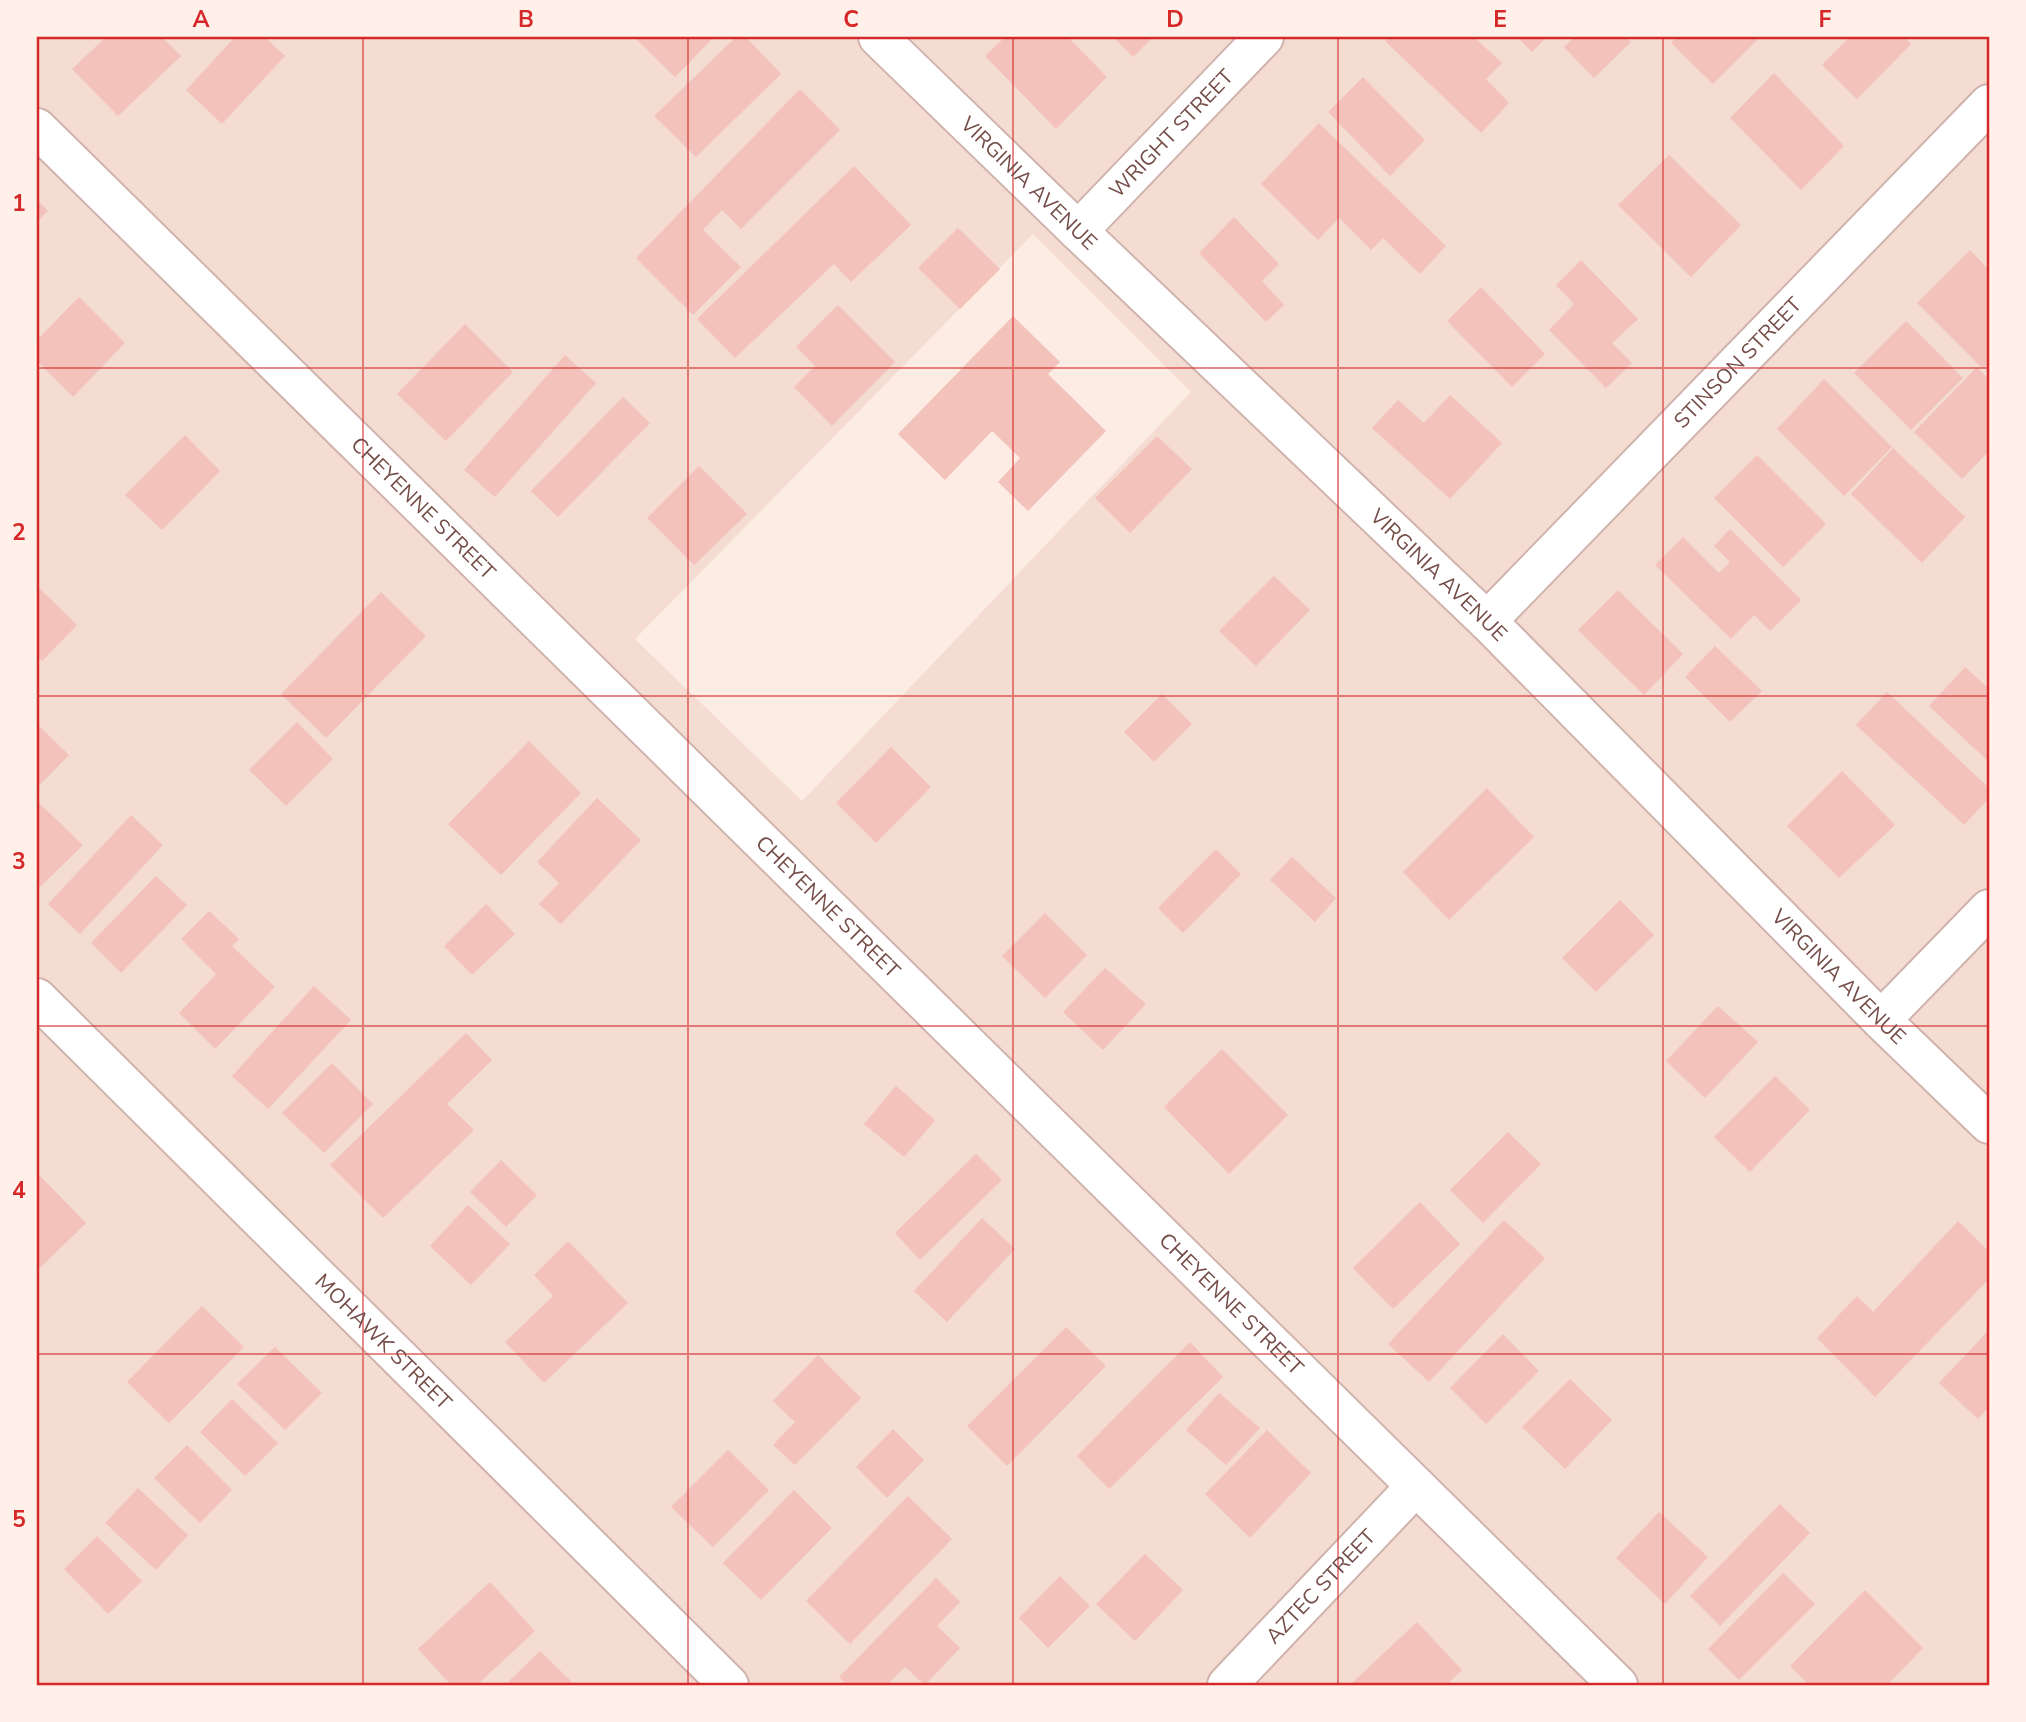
<svg xmlns="http://www.w3.org/2000/svg" width="2026" height="1722" viewBox="0 0 2026 1722" font-family="'Nunito Sans',sans-serif">
<rect width="100%" height="100%" fill="#fcece4"/>
<!-- residential -->
<path fill="#f4dcd2" fill-rule="evenodd" d="M37 37H1989V1685H37ZM1033 234 1191 392 802 801 635 639Z"/>
<!-- building -->
<g fill="#f2c2bb">
<polygon points="106,37 162,37 181,56 118,116 72,69"/>
<polygon points="235,37 265,37 285,56 222,124 186,90"/>
<polygon points="634,37 714,37 675,77"/>
<polygon points="736,37 746,37 781,74 696,157 654,116"/>
<polygon points="1005,37 1068,37 1107,77 1056,129 985,56"/>
<polygon points="1113,37 1153,37 1133,57"/>
<polygon points="1388,37 1474,37 1502,63 1486,79 1509,103 1481,133 1385,41"/>
<polygon points="1517,37 1547,37 1532,52"/>
<polygon points="1574,37 1626,37 1631,42 1594,78 1564,47"/>
<polygon points="1677,37 1760,37 1713,84 1671,43"/>
<polygon points="1850,37 1903,37 1911,44 1857,99 1822,65"/>
<polygon points="1774,73 1844,146 1801,190 1730,118"/>
<polygon points="1363,77 1425,140 1390,176 1328,112"/>
<polygon points="800,89 840,130 741,229 722,210 703,230 741,267 693,315 636,258"/>
<polygon points="1319,123 1446,246 1420,274 1383,238 1371,250 1339,218 1318,240 1261,184"/>
<polygon points="1669,155 1741,225 1691,277 1618,205"/>
<polygon points="854,166 911,225 851,282 834,264 735,358 697,319"/>
<polygon points="37,200 48,211 37,222"/>
<polygon points="1234,217 1279,264 1262,281 1284,305 1266,322 1199,253"/>
<polygon points="958,228 1000,269 960,309 918,268"/>
<polygon points="1970,250 1989,270 1989,363 1983,369 1917,303"/>
<polygon points="1581,260 1638,319 1612,343 1632,363 1606,388 1549,330 1574,304 1556,285"/>
<polygon points="1481,287 1545,354 1512,387 1447,321"/>
<polygon points="79,297 125,343 73,397 37,361 37,340"/>
<polygon points="838,305 895,362 832,426 794,387 815,366 796,347"/>
<polygon points="1013,316 1060,362 1048,374 1106,431 1028,511 998,482 1020,458 992,431 945,480 898,434"/>
<polygon points="1906,321 1963,378 1911,430 1854,373"/>
<polygon points="465,324 513,372 446,441 397,394"/>
<polygon points="565,355 596,383 495,497 464,470"/>
<polygon points="1977,367 1989,380 1989,451 1962,479 1914,432"/>
<polygon points="1824,379 1892,447 1844,496 1777,429"/>
<polygon points="1450,395 1502,443 1450,499 1372,428 1398,400 1424,423"/>
<polygon points="623,397 650,423 558,517 531,491"/>
<polygon points="185,435 220,471 162,530 125,495"/>
<polygon points="1157,436 1192,469 1130,533 1095,498"/>
<polygon points="1893,448 1965,517 1922,563 1851,494"/>
<polygon points="1757,455 1826,524 1783,567 1714,498"/>
<polygon points="699,466 747,514 694,565 647,518"/>
<polygon points="1730,529 1801,600 1770,631 1754,615 1731,639 1655,565 1683,537 1719,573 1730,562 1714,546"/>
<polygon points="1274,576 1310,610 1256,666 1219,631"/>
<polygon points="37,586 77,625 42,661 37,656"/>
<polygon points="1618,590 1683,654 1644,695 1578,630"/>
<polygon points="381,592 426,636 326,738 281,694"/>
<polygon points="1715,646 1762,691 1730,722 1685,677"/>
<polygon points="1965,667 1989,689 1989,762 1929,706"/>
<polygon points="1887,692 1989,788 1989,798 1964,825 1856,725"/>
<polygon points="1162,694 1192,724 1154,762 1124,732"/>
<polygon points="297,722 333,759 286,806 249,770"/>
<polygon points="37,724 69,755 37,788"/>
<polygon points="529,741 581,793 501,875 448,824"/>
<polygon points="891,747 931,787 876,843 836,803"/>
<polygon points="1842,771 1895,825 1839,878 1787,826"/>
<polygon points="1487,788 1534,837 1449,920 1403,872"/>
<polygon points="597,798 641,840 561,924 539,904 559,883 537,862"/>
<polygon points="39,803 83,845 40,887 37,884 37,805"/>
<polygon points="131,815 163,845 80,934 48,904"/>
<polygon points="1216,849 1241,874 1183,933 1158,908"/>
<polygon points="1292,857 1336,898 1315,922 1270,880"/>
<polygon points="156,876 187,905 121,973 91,943"/>
<polygon points="1620,900 1654,935 1596,992 1562,958"/>
<polygon points="486,904 515,934 472,975 444,946"/>
<polygon points="209,911 239,939 232,946 275,987 215,1049 179,1013 216,974 181,939"/>
<polygon points="1045,913 1087,955 1045,998 1002,956"/>
<polygon points="1105,968 1146,1004 1103,1050 1063,1012"/>
<polygon points="314,986 351,1020 268,1109 232,1076"/>
<polygon points="1718,1006 1758,1042 1705,1098 1666,1061"/>
<polygon points="466,1033 492,1060 447,1104 474,1130 383,1218 330,1165"/>
<polygon points="1222,1049 1288,1115 1229,1174 1164,1107"/>
<polygon points="332,1063 373,1104 324,1153 282,1113"/>
<polygon points="1775,1076 1810,1110 1750,1172 1714,1137"/>
<polygon points="896,1086 935,1120 904,1157 864,1124"/>
<polygon points="1508,1132 1541,1164 1483,1223 1450,1190"/>
<polygon points="976,1154 1002,1180 920,1260 895,1233"/>
<polygon points="501,1160 537,1195 506,1227 470,1192"/>
<polygon points="38,1174 86,1223 40,1268 37,1264"/>
<polygon points="1420,1202 1460,1244 1393,1309 1353,1268"/>
<polygon points="468,1205 510,1244 471,1285 430,1246"/>
<polygon points="982,1218 1015,1249 947,1322 914,1291"/>
<polygon points="1504,1220 1545,1258 1429,1382 1388,1344"/>
<polygon points="1958,1221 1989,1252 1989,1279 1875,1397 1817,1338 1857,1296 1873,1312"/>
<polygon points="568,1241 628,1303 544,1383 505,1342 553,1296 534,1275"/>
<polygon points="202,1306 244,1347 169,1423 127,1382"/>
<polygon points="1066,1327 1106,1366 1007,1466 967,1426"/>
<polygon points="1989,1330 1989,1407 1978,1419 1939,1383"/>
<polygon points="1503,1334 1539,1371 1486,1424 1450,1388"/>
<polygon points="1190,1342 1223,1377 1109,1489 1077,1456"/>
<polygon points="275,1347 322,1393 285,1430 237,1384"/>
<polygon points="818,1355 861,1398 795,1465 773,1445 795,1422 773,1401"/>
<polygon points="1570,1379 1612,1420 1565,1469 1522,1427"/>
<polygon points="1219,1393 1260,1428 1226,1465 1186,1430"/>
<polygon points="232,1399 278,1443 245,1476 200,1432"/>
<polygon points="893,1429 924,1460 887,1498 856,1467"/>
<polygon points="1267,1430 1311,1473 1250,1538 1205,1494"/>
<polygon points="187,1445 232,1490 200,1523 154,1478"/>
<polygon points="728,1450 769,1490 713,1547 671,1507"/>
<polygon points="138,1488 188,1535 156,1570 105,1523"/>
<polygon points="794,1490 832,1528 761,1600 723,1563"/>
<polygon points="908,1496 952,1539 850,1644 806,1601"/>
<polygon points="1780,1504 1810,1533 1720,1626 1690,1596"/>
<polygon points="1659,1512 1708,1557 1665,1604 1616,1558"/>
<polygon points="97,1536 142,1581 108,1614 64,1569"/>
<polygon points="1145,1554 1183,1590 1135,1641 1096,1604"/>
<polygon points="1783,1573 1815,1604 1739,1680 1708,1649"/>
<polygon points="1060,1576 1090,1606 1048,1648 1019,1618"/>
<polygon points="936,1578 960,1602 937,1626 960,1648 925,1685 905,1667 887,1685 847,1685 839,1677"/>
<polygon points="490,1582 535,1631 477,1685 451,1685 418,1649"/>
<polygon points="1865,1590 1923,1648 1887,1685 1809,1685 1790,1666"/>
<polygon points="1417,1622 1462,1670 1446,1685 1353,1685 1351,1684"/>
<polygon points="540,1651 573,1683 570,1685 505,1685"/>
</g>
<g fill="none" stroke-linecap="round" stroke-linejoin="round">
<!-- minor casing -->
<g stroke="#d0b3ad" stroke-width="42">
<g id="minor">
<path id="s1" d="M878 37 1078 231 1487 621 1881 1020 1989 1124"/>
<path id="s2" d="M37 128 1618 1685"/>
<path id="s3" d="M1078 231 1264 37"/>
<path id="s4" d="M1487 621 1989 104"/>
<path id="s5" d="M37 998 729 1685"/>
<polyline points="1881,1020 1989,909"/>
<path id="s6" d="M1227 1685 1416 1486"/>
</g>
</g>
<!-- minor -->
<use href="#minor" stroke="#fff" stroke-width="38"/>
</g>
<!-- grid -->
<path fill="none" stroke="#d62828" stroke-width="2" stroke-opacity="0.55" d="M363 37V1685M688 37V1685M1013 37V1685M1338 37V1685M1663 37V1685M37 368H1989M37 696H1989M37 1026H1989M37 1354H1989"/>
<g text-anchor="middle" dominant-baseline="central" stroke-width="7" stroke-linejoin="round" paint-order="stroke">
<!-- street labels -->
<g font-size="21" fill="#754d49" stroke="#fff1ea">
<text stroke="none"><textPath href="#s3" startOffset="135">WRIGHT STREET</textPath></text>
<text stroke="none"><textPath href="#s1" startOffset="210">VIRGINIA AVENUE</textPath></text>
<text stroke="none"><textPath href="#s4" startOffset="360">STINSON STREET</textPath></text>
<text stroke="none"><textPath href="#s2" startOffset="542">CHEYENNE STREET</textPath></text>
<text stroke="none"><textPath href="#s1" startOffset="777">VIRGINIA AVENUE</textPath></text>
<text stroke="none"><textPath href="#s2" startOffset="1110">CHEYENNE STREET</textPath></text>
<text stroke="none"><textPath href="#s1" startOffset="1344">VIRGINIA AVENUE</textPath></text>
<text stroke="none"><textPath href="#s2" startOffset="1676">CHEYENNE STREET</textPath></text>
<text stroke="none"><textPath href="#s5" startOffset="488">MOHAWK STREET</textPath></text>
<text stroke="none"><textPath href="#s6" startOffset="136">AZTEC STREET</textPath></text>
</g>
</g>
<!-- border -->
<rect width="2026" height="1722" fill="none" stroke="#fff1ea" stroke-width="77"/>
<rect x="38" y="38" width="1950" height="1646" fill="none" stroke="#d62828" stroke-width="2.5"/>
<g font-size="23" text-anchor="middle" font-weight="bold" fill="#d62828">
<text x="201" y="27">A</text>
<text x="526" y="27">B</text>
<text x="851" y="27">C</text>
<text x="1175" y="27">D</text>
<text x="1500" y="27">E</text>
<text x="1825" y="27">F</text>
<text x="19" y="211">1</text>
<text x="19" y="540">2</text>
<text x="19" y="869">3</text>
<text x="19" y="1198">4</text>
<text x="19" y="1527">5</text>
</g>
</svg>
